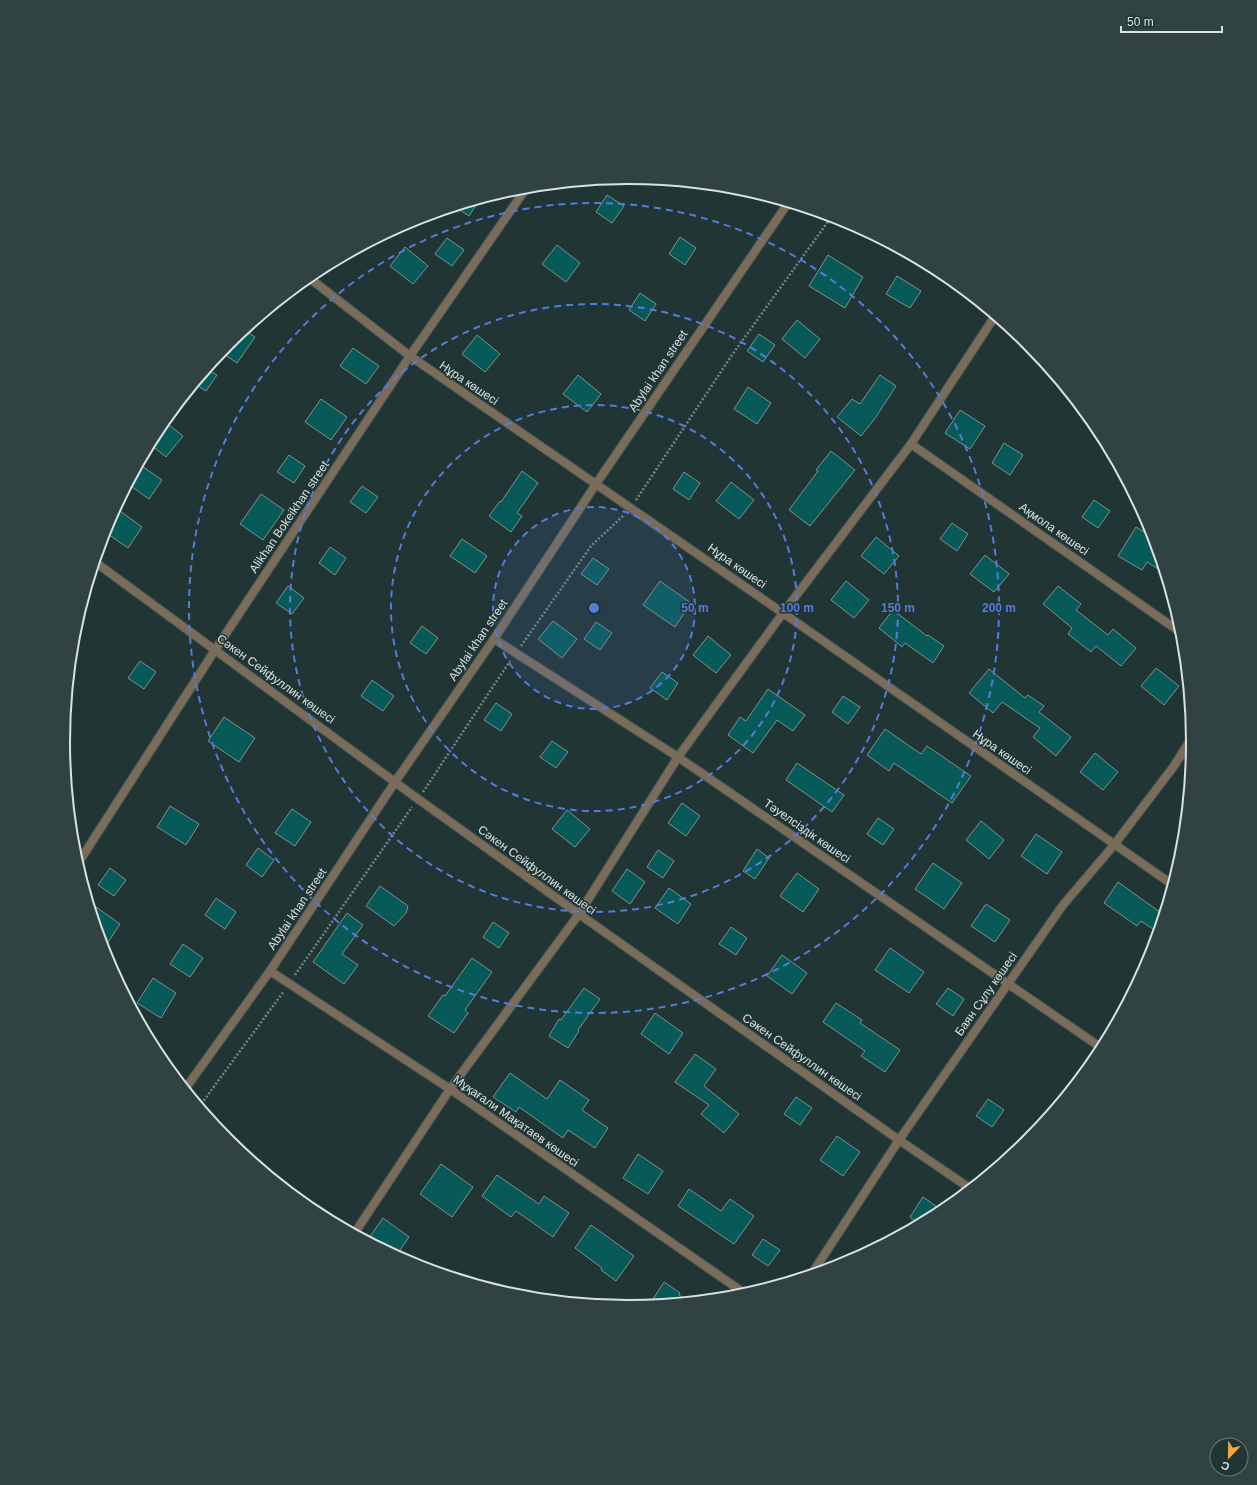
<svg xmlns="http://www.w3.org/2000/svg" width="1257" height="1485" viewBox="0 0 1257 1485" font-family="Helvetica,sans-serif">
<rect width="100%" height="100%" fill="#213534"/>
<!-- building -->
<g fill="#075a58" stroke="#7c9291">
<polygon points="607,195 624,206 612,223 596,212"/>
<polygon points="479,200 469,216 455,207 464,204"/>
<polygon points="680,237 696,248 685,265 669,254"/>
<polygon points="447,238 464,250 452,266 435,254"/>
<polygon points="557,245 580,263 566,282 542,264"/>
<polygon points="405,247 428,266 413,284 390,266"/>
<polygon points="828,255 863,277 845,308 809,286"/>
<polygon points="897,276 921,291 910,308 886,294"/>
<polygon points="640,293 656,304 645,321 629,310"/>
<polygon points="797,320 820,339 805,358 782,339"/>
<polygon points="244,330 255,337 237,363 221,352 229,342"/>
<polygon points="759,334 775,345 763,362 747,351"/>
<polygon points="477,335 500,354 485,372 462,354"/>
<polygon points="353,348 379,366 366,384 340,366"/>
<polygon points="207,369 217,375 206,391 195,384"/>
<polygon points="578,375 601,394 587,412 563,394"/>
<polygon points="880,375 896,386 876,417 861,436 837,417 852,399 860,404"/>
<polygon points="748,387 771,403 757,424 734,409"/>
<polygon points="321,399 347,417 331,440 305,422"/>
<polygon points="960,410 985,426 970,449 945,433"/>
<polygon points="164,421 183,436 166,457 150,444 158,429"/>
<polygon points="1004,443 1023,455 1010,475 992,463"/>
<polygon points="831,451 855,470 810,526 789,510 818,471 816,470"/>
<polygon points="289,455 305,466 294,483 277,472"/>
<polygon points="139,464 162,480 149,499 128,484"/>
<polygon points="522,471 538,483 517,513 522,516 511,532 489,516 500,501 501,502"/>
<polygon points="684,472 700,483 689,500 673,489"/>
<polygon points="731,482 754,500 739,519 716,501"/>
<polygon points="362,486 378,497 366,513 350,502"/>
<polygon points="261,494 284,510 263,540 240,524"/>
<polygon points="1094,500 1110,511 1098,528 1082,517"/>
<polygon points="120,511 142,527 128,548 105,532"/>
<polygon points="952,523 968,534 957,551 940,539"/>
<polygon points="1136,527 1155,539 1166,574 1147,562 1142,570 1118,556"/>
<polygon points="876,537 899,556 884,574 861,556"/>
<polygon points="462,539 487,556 475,573 450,556"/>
<polygon points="330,547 346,558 335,575 319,563"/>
<polygon points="985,555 1009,574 994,592 970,574"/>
<polygon points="593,558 609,569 597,585 581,574"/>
<polygon points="660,581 691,603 675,627 643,605"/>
<polygon points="846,581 869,600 854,618 831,600"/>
<polygon points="288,586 304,598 292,614 276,603"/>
<polygon points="1058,586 1081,604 1076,610 1108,635 1113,629 1136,648 1121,666 1096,646 1091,652 1068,634 1072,628 1043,604"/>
<polygon points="893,610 927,636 928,635 944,646 933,663 905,643 902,647 879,628"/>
<polygon points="553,621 577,639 562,658 538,639"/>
<polygon points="596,622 612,633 600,650 584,639"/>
<polygon points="422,626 438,638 426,654 410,643"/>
<polygon points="708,636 731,655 716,673 693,655"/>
<polygon points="140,661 156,672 144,689 128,678"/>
<polygon points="1156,668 1179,686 1164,705 1141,686"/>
<polygon points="989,669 1025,698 1028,695 1044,706 1039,712 1071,737 1056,756 1033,737 1040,728 1002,702 993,713 969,693"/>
<polygon points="662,672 678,683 667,700 650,688"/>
<polygon points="372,680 394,696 383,711 361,696"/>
<polygon points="768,689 805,715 793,731 777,720 753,753 728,735 740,717 746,721"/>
<polygon points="843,696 860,707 848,724 832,712"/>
<polygon points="496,703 512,714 501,731 484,720"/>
<polygon points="224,717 255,738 239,762 208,741"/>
<polygon points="885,729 921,754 927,746 971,776 952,803 894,763 889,771 867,755"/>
<polygon points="552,741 568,752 556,768 540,757"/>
<polygon points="1095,753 1118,772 1103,790 1080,772"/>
<polygon points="797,763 844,795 832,812 786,780"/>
<polygon points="682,803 700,816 686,836 668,823"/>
<polygon points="170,806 199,824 186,845 157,827"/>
<polygon points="292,809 311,822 295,846 275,833"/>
<polygon points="567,810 590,829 575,847 552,829"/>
<polygon points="878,818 894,829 883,845 867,834"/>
<polygon points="981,821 1004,840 989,859 966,840"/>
<polygon points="1036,834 1062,852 1047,874 1021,856"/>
<polygon points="258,848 274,860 262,877 246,865"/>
<polygon points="757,849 769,858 755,879 743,871"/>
<polygon points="658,850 674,861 663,878 647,867"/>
<polygon points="933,863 962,883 944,909 915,889"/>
<polygon points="110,868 126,880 114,896 98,885"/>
<polygon points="627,869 645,882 630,904 612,891"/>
<polygon points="797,873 819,889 803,912 780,896"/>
<polygon points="1118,882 1164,915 1159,933 1141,921 1137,926 1104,903"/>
<polygon points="380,886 408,906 406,913 394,926 366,906"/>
<polygon points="669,888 691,904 678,924 655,908"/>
<polygon points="216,898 236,912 225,929 205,915"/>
<polygon points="89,902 120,924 107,944 100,939"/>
<polygon points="986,904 1010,920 995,942 971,926"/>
<polygon points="347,913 363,925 342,954 358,965 344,984 313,962"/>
<polygon points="493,922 509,933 499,948 483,937"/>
<polygon points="731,927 747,938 736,955 719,944"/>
<polygon points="183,944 203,958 190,977 170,964"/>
<polygon points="890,948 924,972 909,993 875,970"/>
<polygon points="782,955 807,973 792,994 767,976"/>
<polygon points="472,958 492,972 465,1010 468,1013 454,1033 428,1016 443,995 445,996"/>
<polygon points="153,978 176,993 161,1018 137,1003"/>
<polygon points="584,988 600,999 578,1030 579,1031 568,1048 549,1036 559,1019 561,1020"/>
<polygon points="948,988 964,999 953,1016 936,1004"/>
<polygon points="836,1003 862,1020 860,1023 900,1050 885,1072 861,1056 865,1051 823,1022"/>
<polygon points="655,1013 683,1033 669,1054 641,1034"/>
<polygon points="695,1054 716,1069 704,1086 739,1114 724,1133 701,1114 709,1105 675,1082"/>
<polygon points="510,1073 547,1099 560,1080 589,1100 582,1110 608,1128 595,1148 568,1130 563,1138 519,1107 516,1112 493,1097"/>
<polygon points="796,1097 812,1108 800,1125 784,1114"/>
<polygon points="988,1099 1004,1110 992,1127 976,1116"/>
<polygon points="837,1136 860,1152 843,1176 820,1160"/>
<polygon points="638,1154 663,1171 648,1194 623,1178"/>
<polygon points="441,1164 473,1187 452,1217 420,1194"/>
<polygon points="497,1175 539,1204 544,1196 569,1213 553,1237 516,1211 511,1217 482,1196"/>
<polygon points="689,1189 721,1211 730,1199 754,1216 734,1244 678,1206"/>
<polygon points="923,1197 944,1212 920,1225 910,1217"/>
<polygon points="383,1218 409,1237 396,1256 367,1241"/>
<polygon points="591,1225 634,1256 616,1281 601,1270 602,1268 575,1248"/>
<polygon points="763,1239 780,1250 768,1266 752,1255"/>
<polygon points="664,1282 680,1293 679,1295 689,1302 661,1305 653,1299"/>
</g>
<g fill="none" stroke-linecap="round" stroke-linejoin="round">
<!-- minor casing -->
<g stroke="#3e5150" stroke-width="10">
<g id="minor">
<polyline points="308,277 410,356 783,613 1173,885"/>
<polyline points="911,444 1183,634"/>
<polyline points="95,562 418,799 579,914 899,1140 971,1189"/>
<polyline points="494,639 678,757 1103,1049"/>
<polyline points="77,865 215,650 410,356 527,187"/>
<polyline points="270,971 450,1089 747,1295"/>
<polyline points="354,1234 450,1089 579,914 678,757 783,613 911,444 995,316"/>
<polyline points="811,1275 899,1140 1063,905 1114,845 1174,766 1193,736"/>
</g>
</g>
<!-- tertiary casing -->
<g stroke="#3e5150" stroke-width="10">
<polyline id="tertiary" points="185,1089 270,971 395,782 494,639 596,484 788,203"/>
</g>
<!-- path -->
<g stroke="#758584" stroke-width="2.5" stroke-dasharray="2 2" stroke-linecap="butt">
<polyline points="636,500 732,355 832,216"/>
<polyline points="521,646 591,546 624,515"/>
<polyline points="423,792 510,661"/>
<polyline points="295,975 412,807"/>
<polyline points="199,1107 284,991"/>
</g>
<!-- minor -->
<use href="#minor" stroke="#7a6b5a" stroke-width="8"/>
<!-- tertiary -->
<use href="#tertiary" stroke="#7a6b5a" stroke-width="8"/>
</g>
<!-- distance rings -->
<circle cx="594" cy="608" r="101" fill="#557bdb" fill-opacity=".12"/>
<g fill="none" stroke="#557bdb" stroke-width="2" stroke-dasharray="7 5">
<circle cx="594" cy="608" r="101"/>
<circle cx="594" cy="608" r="203"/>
<circle cx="594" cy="608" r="304"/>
<circle cx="594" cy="608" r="405"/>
</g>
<g text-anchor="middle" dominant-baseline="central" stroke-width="3" stroke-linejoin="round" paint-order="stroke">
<!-- street labels -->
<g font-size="12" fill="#d7e3e2" stroke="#213534">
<text transform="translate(658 371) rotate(-56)">Abylai khan street</text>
<text transform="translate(469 383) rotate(34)">Нұра көшесі</text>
<text transform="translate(289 517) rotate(-56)">Alikhan Bokeikhan street</text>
<text transform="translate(1054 529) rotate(35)">Ақмола көшесі</text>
<text transform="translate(737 566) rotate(35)">Нұра көшесі</text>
<text transform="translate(478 640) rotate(-56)">Abylai khan street</text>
<text transform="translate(276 679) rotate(36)">Сәкен Сейфуллин көшесі</text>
<text transform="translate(1002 752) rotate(35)">Нұра көшесі</text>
<text transform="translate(807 831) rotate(35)">Тәуелсіздік көшесі</text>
<text transform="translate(537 870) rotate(36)">Сәкен Сейфуллин көшесі</text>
<text transform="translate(297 909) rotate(-56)">Abylai khan street</text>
<text transform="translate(986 994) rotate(-55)">Баян Сұлу көшесі</text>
<text transform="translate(802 1057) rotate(35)">Сәкен Сейфуллин көшесі</text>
<text transform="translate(516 1121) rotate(35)">Мұқағали Мақатаев көшесі</text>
</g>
</g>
<!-- crop -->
<path d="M0 0H1257V1485H0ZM70 742a558 558 0 1 1 1116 0a558 558 0 1 1-1116 0Z" fill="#304342" fill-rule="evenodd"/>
<path fill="none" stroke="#d7e3e2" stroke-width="2" d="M70 742a558 558 0 1 1 1116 0a558 558 0 1 1-1116 0Z"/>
<circle cx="594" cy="608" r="6" fill="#557bdb" stroke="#213534" stroke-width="2"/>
<g font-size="12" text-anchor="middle" font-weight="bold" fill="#557bdb" stroke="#213534" stroke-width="3" stroke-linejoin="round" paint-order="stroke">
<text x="695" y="612">50 m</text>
<text x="797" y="612">100 m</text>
<text x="898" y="612">150 m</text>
<text x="999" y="612">200 m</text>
</g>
<!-- north arrow -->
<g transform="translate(1229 1457) rotate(202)"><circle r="19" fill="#213534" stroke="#6a7b7a"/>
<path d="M0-3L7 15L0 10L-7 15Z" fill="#f1a540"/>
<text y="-6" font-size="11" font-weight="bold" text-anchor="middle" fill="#d7e3e2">С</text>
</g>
<!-- scale -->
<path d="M1121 26v6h101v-6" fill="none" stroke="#d7e3e2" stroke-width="2"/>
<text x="1127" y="26" font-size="12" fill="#d7e3e2" stroke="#213534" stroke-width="3" paint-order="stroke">50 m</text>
</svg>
